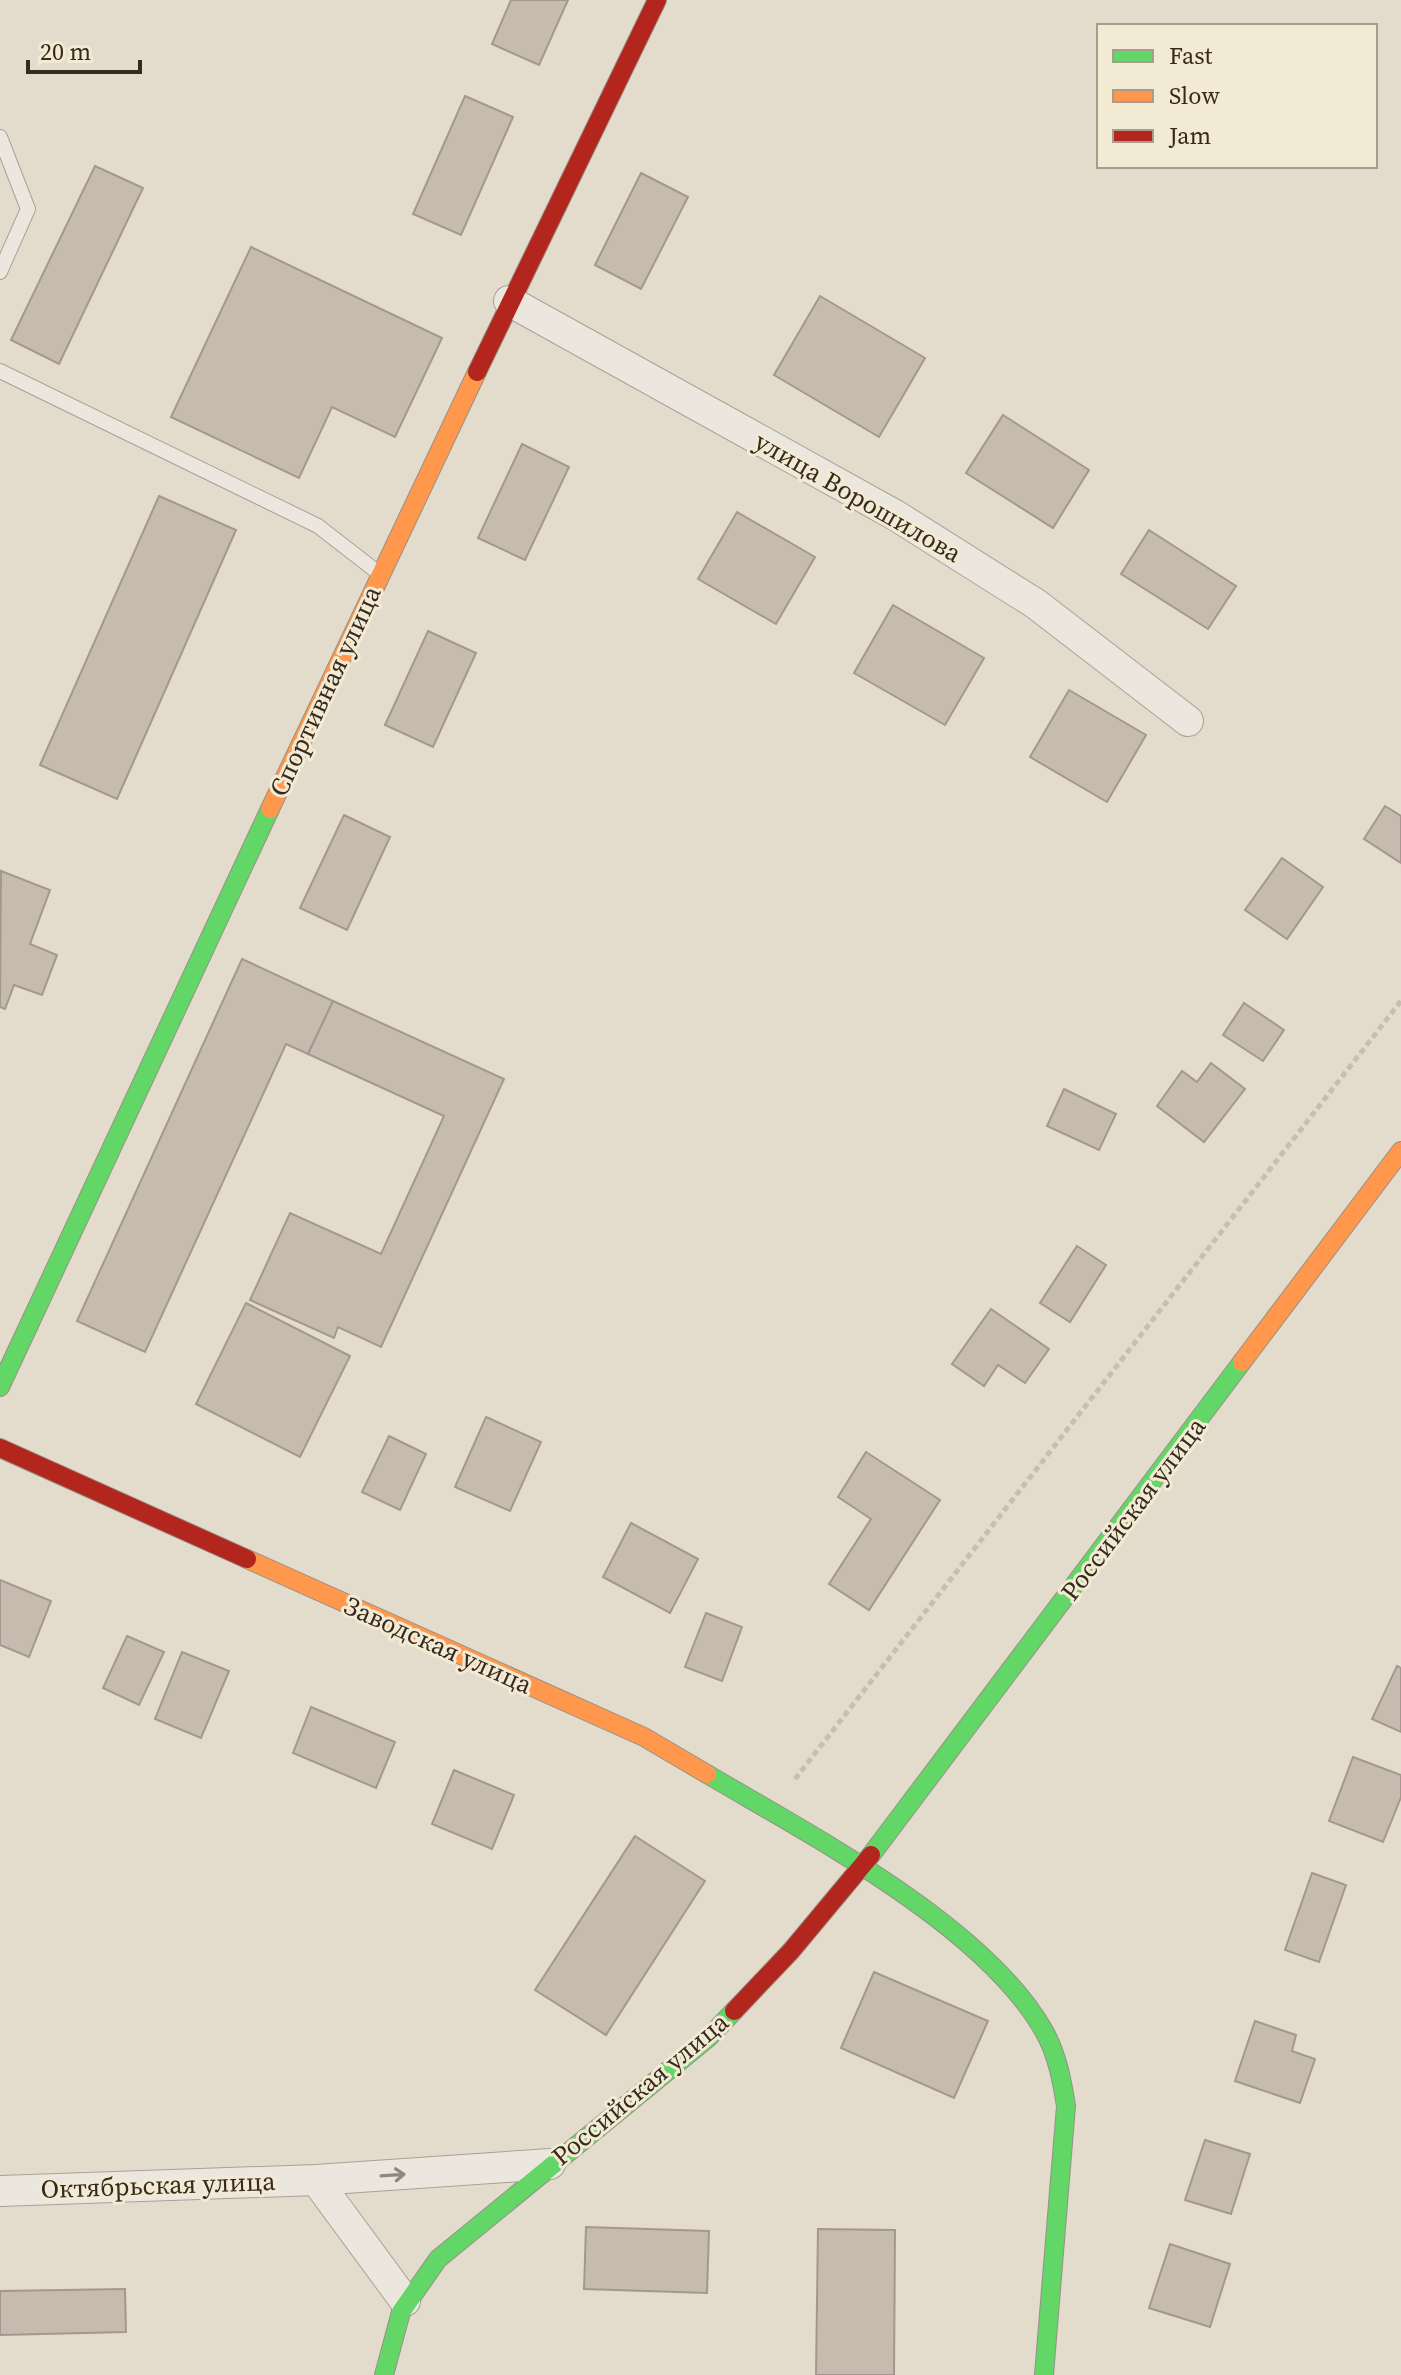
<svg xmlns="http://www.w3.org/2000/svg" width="1401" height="2375" viewBox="0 0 1401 2375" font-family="'Source Serif 4',serif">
<rect width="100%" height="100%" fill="#e3dccd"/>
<!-- building -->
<g fill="#c6bbae" stroke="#a3988d" stroke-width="2">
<polygon points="511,0 568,0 539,65 492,44"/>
<polygon points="465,96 513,117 461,235 413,214"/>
<polygon points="95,166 143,188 59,364 11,340"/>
<polygon points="641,173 688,197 641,289 595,265"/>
<polygon points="251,247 442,338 395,437 332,407 299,478 171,417"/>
<polygon points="820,296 925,358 879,437 774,375"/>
<polygon points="1003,415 1089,470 1053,528 966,473"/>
<polygon points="522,444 569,467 525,560 478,538"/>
<polygon points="159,496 236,530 117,799 40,765"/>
<polygon points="737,512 815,557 776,624 698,579"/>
<polygon points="1149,530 1236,586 1208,629 1121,574"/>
<polygon points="893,605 984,658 945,725 854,673"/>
<polygon points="428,631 476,653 433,747 385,725"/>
<polygon points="1069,690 1146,735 1107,802 1030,757"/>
<polygon points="1385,806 1401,816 1401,863 1364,839"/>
<polygon points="344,815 390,837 347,930 300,908"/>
<polygon points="1282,858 1323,887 1287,939 1245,910"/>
<polygon points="1,871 50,890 30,944 57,955 42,995 14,985 5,1009 0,1007"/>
<polygon points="242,959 333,1001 308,1054 286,1044 145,1352 77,1321"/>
<polygon points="333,1001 504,1079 381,1347 338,1327 334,1338 250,1300 290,1213 381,1254 444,1116 308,1054"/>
<polygon points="1244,1003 1284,1030 1263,1061 1223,1035"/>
<polygon points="1211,1063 1245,1089 1204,1142 1157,1106 1182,1071 1197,1082"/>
<polygon points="1064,1089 1116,1114 1099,1150 1047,1126"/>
<polygon points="1077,1246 1106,1265 1070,1322 1040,1303"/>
<polygon points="246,1303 350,1356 300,1457 196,1404"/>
<polygon points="991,1309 1049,1349 1025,1383 998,1365 984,1386 952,1364"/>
<polygon points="486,1417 541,1442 510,1511 455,1487"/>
<polygon points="389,1436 426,1454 400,1510 362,1492"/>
<polygon points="866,1452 940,1500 869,1610 829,1584 871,1519 838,1497"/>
<polygon points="631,1523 698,1559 670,1613 603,1577"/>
<polygon points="0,1580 51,1601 29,1657 0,1645"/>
<polygon points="706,1613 742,1627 722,1681 685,1667"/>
<polygon points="127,1636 164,1652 139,1705 103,1688"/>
<polygon points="182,1652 229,1671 201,1738 155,1719"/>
<polygon points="1397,1666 1401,1668 1401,1732 1372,1719"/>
<polygon points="311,1707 395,1742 376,1788 293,1753"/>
<polygon points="1353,1757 1401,1775 1401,1797 1383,1842 1329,1821"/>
<polygon points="454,1770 514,1795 492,1849 432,1824"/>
<polygon points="635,1836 705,1881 606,2035 535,1990"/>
<polygon points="1312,1873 1346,1885 1319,1962 1285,1950"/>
<polygon points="874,1972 988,2021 954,2098 841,2048"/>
<polygon points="1255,2021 1296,2035 1292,2051 1315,2059 1300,2103 1235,2081"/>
<polygon points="1205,2140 1250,2154 1231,2214 1185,2200"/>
<polygon points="586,2227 709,2231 707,2293 584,2289"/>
<polygon points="818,2229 895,2230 894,2375 816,2375"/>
<polygon points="1170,2244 1230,2264 1210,2327 1149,2308"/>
<polygon points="125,2289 126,2332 0,2335 0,2291"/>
</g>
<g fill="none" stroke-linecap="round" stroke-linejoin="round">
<!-- lane casing -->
<g stroke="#a8a196" stroke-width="16">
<g id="lane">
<polyline points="0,137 28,209 0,272"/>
<polyline points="0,371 318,526 376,571"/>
</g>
</g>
<!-- street casing -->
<g stroke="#a8a196" stroke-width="32">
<g id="street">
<polyline points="509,301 895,515 1036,604 1188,721"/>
<polyline points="316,2180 405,2301"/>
<polyline points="0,2191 316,2180 550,2164"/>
</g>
</g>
<!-- fast casing -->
<g stroke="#979186" stroke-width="20">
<g id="fast">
<polyline points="0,1387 270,809"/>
<path d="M707 1774C810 1835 984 1925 1044 2031 1057 2054 1062 2080 1066 2106L1044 2375"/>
<polyline points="871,1855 1242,1362"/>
<polyline points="384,2375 401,2312 438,2259 708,2038 734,2011"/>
</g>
</g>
<!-- slow casing -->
<g stroke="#979186" stroke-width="20">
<g id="slow">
<polyline points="270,809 477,372"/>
<polyline points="1242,1362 1401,1151"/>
<polyline points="247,1559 644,1737 707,1774"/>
</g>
</g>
<!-- jam casing -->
<g stroke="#979186" stroke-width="20">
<g id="jam">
<polyline points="477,372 657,0"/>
<polyline points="0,1448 247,1559"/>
<polyline points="734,2011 791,1951 871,1855"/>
</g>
</g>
<!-- path -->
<polyline stroke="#c4beb5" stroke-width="5" stroke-dasharray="6 4" stroke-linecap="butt" points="795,1779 1401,1001"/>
<!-- lane -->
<use href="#lane" stroke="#ebe7df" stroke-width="14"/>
<!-- street -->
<use href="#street" stroke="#ebe7df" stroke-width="30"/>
<!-- fast -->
<use href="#fast" stroke="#63d668" stroke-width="18"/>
<!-- slow -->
<use href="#slow" stroke="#ff974d" stroke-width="18"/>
<!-- jam -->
<use href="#jam" stroke="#b3261e" stroke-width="18"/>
</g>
<!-- one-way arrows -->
<defs><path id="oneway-shaft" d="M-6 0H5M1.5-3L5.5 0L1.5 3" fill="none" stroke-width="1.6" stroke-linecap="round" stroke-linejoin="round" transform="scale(2)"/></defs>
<use stroke="#90887f" href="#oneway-shaft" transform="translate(393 2175) rotate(-4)"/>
<g text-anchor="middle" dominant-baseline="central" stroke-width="6" stroke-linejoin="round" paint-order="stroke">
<!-- street labels -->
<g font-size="26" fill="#362a1f" stroke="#f3ead4">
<text transform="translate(858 497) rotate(30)">улица Ворошилова</text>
<text transform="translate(325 691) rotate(-65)">Спортивная улица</text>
<text transform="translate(1133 1509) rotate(-53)">Российская улица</text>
<text transform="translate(438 1645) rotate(24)">Заводская улица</text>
<text transform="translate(640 2089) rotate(-40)">Российская улица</text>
<text transform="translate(158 2185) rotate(-2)">Октябрьская улица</text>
</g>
</g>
<!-- legend -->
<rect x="1097" y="24" width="280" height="144" fill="#f3ead4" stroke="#a79d8c" stroke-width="2"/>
<rect x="1113" y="50" width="40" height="12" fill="#63d668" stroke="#a79d8c" stroke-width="2"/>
<text x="1169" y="64" font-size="24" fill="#362a1f">Fast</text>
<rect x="1113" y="90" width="40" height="12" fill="#ff974d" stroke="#a79d8c" stroke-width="2"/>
<text x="1169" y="104" font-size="24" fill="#362a1f">Slow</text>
<rect x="1113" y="130" width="40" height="12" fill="#b3261e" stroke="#a79d8c" stroke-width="2"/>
<text x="1169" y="144" font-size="24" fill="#362a1f">Jam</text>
<!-- scale -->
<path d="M28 60v12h112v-12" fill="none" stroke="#362a1f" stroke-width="4"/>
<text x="40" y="60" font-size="24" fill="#362a1f" stroke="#f3ead4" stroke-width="6" paint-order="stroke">20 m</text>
</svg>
